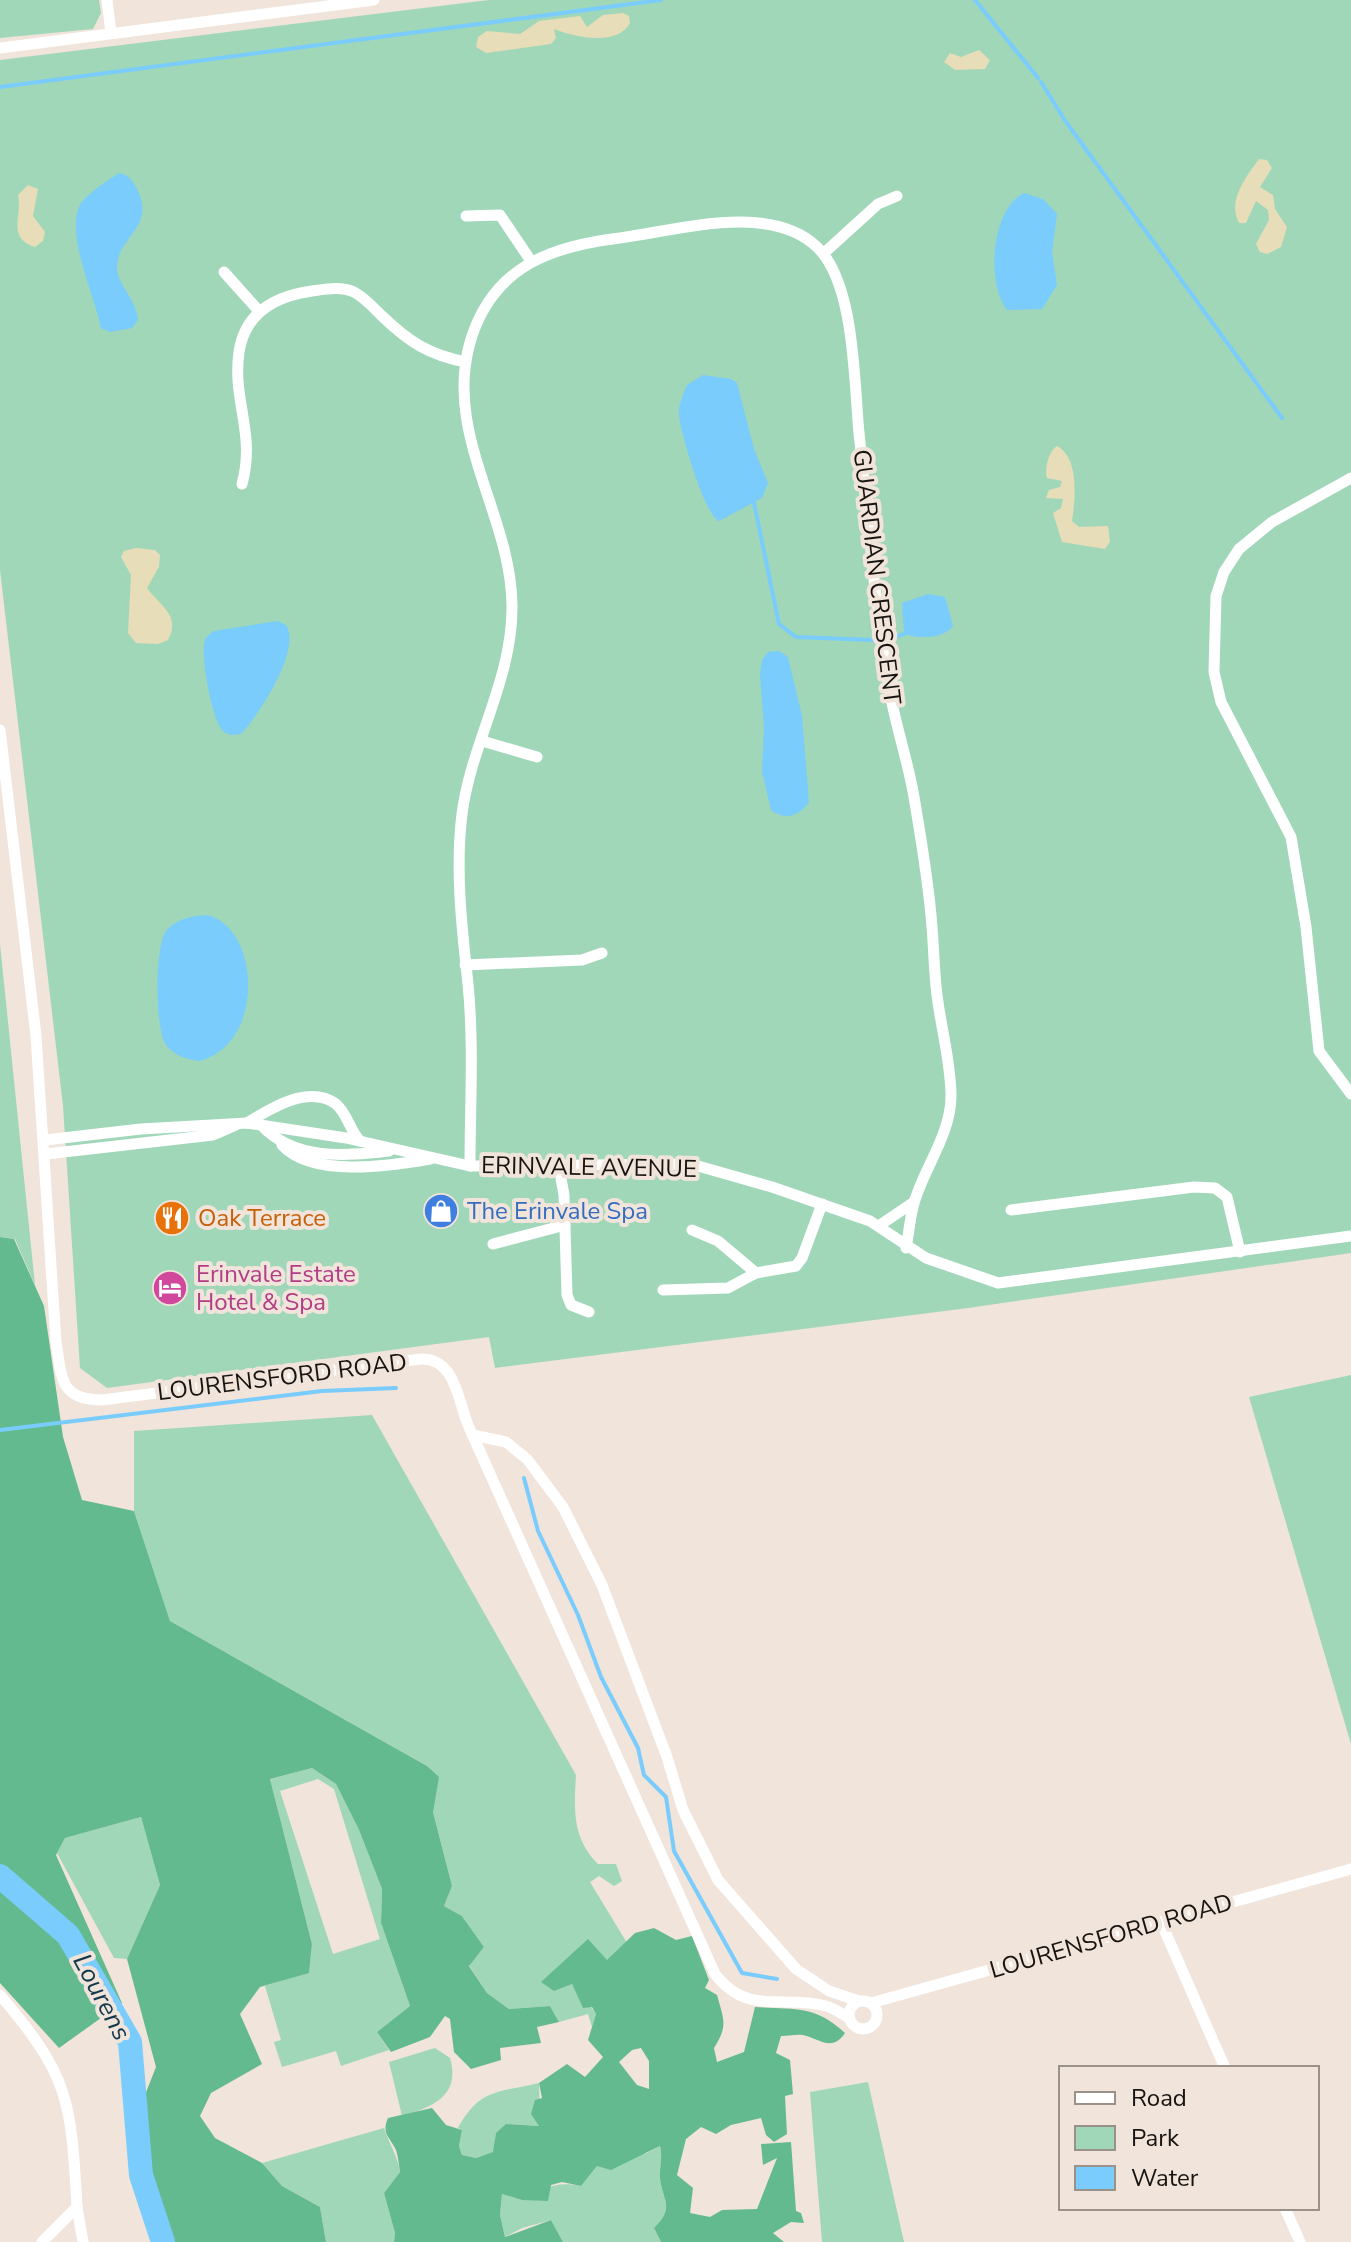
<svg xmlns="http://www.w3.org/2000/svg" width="1351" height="2242" viewBox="0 0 1351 2242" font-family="'Nunito Sans',sans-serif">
<rect width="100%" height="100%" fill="#f0e4db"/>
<!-- green -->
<g fill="#a0d7b9" fill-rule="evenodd">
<polygon points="0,0 99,0 101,13 93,29 0,38"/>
<polygon points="489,0 1351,0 1351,1253 968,1308 495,1368 489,1337 107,1388 80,1368 63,1106 0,570 0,60"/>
<polygon points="0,944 35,1285 15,1239 0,1237"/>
<polygon points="1351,1375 1351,1744 1249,1397"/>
<path d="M372 1415 576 1775C574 1810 572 1838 598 1864H616L622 1881 614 1886 599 1876 590 1882 627 1943 607 1961 588 1940 572 1984 583 2007H591L596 2014 592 2027 588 2014 559 2022 550 2006 509 2009 487 1993 469 1965 484 1947 462 1916 444 1906 452 1886 433 1812 427 1766 170 1621 134 1511V1431Z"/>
<path d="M312 1768 336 1784 359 1830 382 1889 381 1923 410 2006 377 2032 389 2050 341 2066 336 2051 282 2067 274 2042 281 2040 265 1986 309 1972 312 1944 270 1779ZM318 1779 334 1789 380 1939 333 1954 280 1791Z"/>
<polygon points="141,1817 160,1885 127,1959 114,1958 57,1853 65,1838"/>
<path d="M435 2048 450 2058C461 2096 432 2107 402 2116L389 2062Z"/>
<polygon points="868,2082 904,2242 822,2242 810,2092"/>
<path d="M539 2083 540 2126 506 2124 496 2134 494 2152 476 2158 462 2155 459 2146 462 2130 458 2128C480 2088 498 2093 539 2083Z"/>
<path d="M384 2128C389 2144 397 2154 400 2172L384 2193 395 2233 394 2242H326L320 2207 282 2186 262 2163Z"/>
<path d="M660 2146C663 2160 659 2168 660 2179 663 2202 675 2207 654 2228L661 2242H563L551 2220 522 2228 505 2237 500 2215 502 2194 522 2200C544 2188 556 2181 581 2186L597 2166 647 2153Z"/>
</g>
<!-- forest -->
<g fill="#64ba8f" fill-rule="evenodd">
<polygon points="0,1237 14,1239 44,1306 63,1437 82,1500 134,1511 170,1621 427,1766 439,1777 433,1812 452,1886 444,1906 462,1916 484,1947 469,1966 487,1993 509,2009 550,2006 559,2022 537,2027 541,2043 500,2048 501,2060 471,2069 454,2052 450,2019 445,2016 430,2037 391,2052 377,2032 410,2006 381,1923 382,1889 359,1830 336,1784 312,1768 270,1779 312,1944 309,1973 260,1987 240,2014 262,2064 211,2093 200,2116 215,2138 262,2163 282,2186 320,2207 326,2242 173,2242 153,2184 143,2100 156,2067 127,1959 160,1885 141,1817 65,1838 56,1855 122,2003 59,2048 0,1983"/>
<path d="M654 1928 676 1940 692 1936 709 1980 705 1988 717 1995C724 2020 728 2026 714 2048L717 2062 744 2052 755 2007C794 2010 814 2004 845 2033 832 2053 818 2038 803 2035 796 2034 788 2036 781 2036L776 2053 790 2060 793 2094 785 2096 787 2134 774 2142 766 2135 761 2118 731 2125 716 2134 701 2127 686 2139 677 2175 693 2188 690 2213 710 2217 722 2210 757 2209 777 2158 763 2165 761 2144 791 2142 796 2211 801 2213 804 2223 791 2222 773 2233 784 2242H661L654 2228C675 2207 663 2202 660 2179 659 2168 663 2159 660 2146L611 2170 597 2166 581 2186 562 2182 551 2185 548 2201 522 2200 502 2194 500 2215 505 2237 551 2220 563 2242H394L395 2233 384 2193 400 2172C399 2165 398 2156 396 2150 390 2137 381 2134 388 2118L432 2108 446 2125 462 2130 459 2146 462 2155 476 2158 493 2152 496 2133 506 2124 539 2126 531 2114 535 2100 542 2098 539 2083 567 2064 585 2077 603 2057 588 2040 596 2014 592 2007 583 2008 572 1984 554 1991 541 1982 588 1939 607 1960 635 1933ZM641 2048 649 2061V2089L637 2085 619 2062 632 2050Z"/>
</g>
<!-- sand -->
<g fill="#e7ddb8">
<path d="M623 13 629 16 630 23C617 47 574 37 554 29L556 38 551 44 486 53 476 47 478 37 487 31 520 34 539 21 580 16 587 27 603 15Z"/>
<polygon points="979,50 990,60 985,69 955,70 944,62 950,53 961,57"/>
<path d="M1259 159 1267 160 1272 168 1260 187 1273 195 1275 209 1287 227 1281 247 1267 254 1260 252 1256 244 1269 220 1268 210 1256 201 1246 223H1239C1227 201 1246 177 1259 159Z"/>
<path d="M28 185 38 189 33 216 45 232 43 241 35 247C6 238 23 215 18 195Z"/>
<path d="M1057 446C1080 458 1075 501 1072 521L1079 527 1108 526 1110 542 1105 549 1062 542 1053 513 1061 508 1063 499 1046 498 1049 490 1060 487 1062 481 1047 478C1044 470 1049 450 1057 446Z"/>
<path d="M136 548 155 550 160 555 159 567 147 588C158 604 182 615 168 640L158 644 136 643 128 633 131 575 121 557 124 551Z"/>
</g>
<!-- water -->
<g fill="#79ccfc">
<path d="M119 173C129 175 132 180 137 189 157 228 115 238 117 269 118 285 136 299 138 320L132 328 110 332 101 328C95 296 65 234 80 205 86 194 109 180 119 173Z"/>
<path d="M1024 193 1043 199 1057 214 1052 252 1057 285 1042 309 1007 310C986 283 991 209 1024 193Z"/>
<path d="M703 375 731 379 737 383 754 449 768 483 762 498 719 521C705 516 681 434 679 416 678 406 683 395 687 385Z"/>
<path d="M928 594 945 597 953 626C944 639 918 639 904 634L902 603Z"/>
<path d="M278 621 286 625C302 649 259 715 241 734 234 735 228 736 223 731 212 721 202 661 204 646 204 638 208 635 214 631Z"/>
<path d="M768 652 779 651 788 657 802 716 809 802C800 816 785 821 771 810L762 772 764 728 760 675 762 660Z"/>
<path d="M206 915C260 925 267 1044 199 1061 187 1059 174 1056 166 1045 155 1029 154 945 167 930 176 919 192 916 206 915Z"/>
</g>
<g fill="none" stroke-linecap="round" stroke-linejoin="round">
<!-- stream -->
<g stroke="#79ccfc" stroke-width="4">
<polyline points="975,0 1038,78"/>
<polyline points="1041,82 1066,122 1282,418"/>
<polyline points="0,87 661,0"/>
<polyline points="754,503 779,624 796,637 873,640"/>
<polyline points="887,639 904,634"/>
<polyline points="0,1430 322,1391 396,1388"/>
<polyline points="524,1478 538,1531 578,1615 601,1677 638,1748 644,1775 666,1797 674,1851 742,1973 777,1979"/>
</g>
<!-- river -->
<polyline stroke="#79ccfc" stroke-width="24" points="0,1876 68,1935 130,2042 141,2175 163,2242"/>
<!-- minor -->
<g stroke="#fff" stroke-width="11">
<polyline points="107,0 111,33"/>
<polyline points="0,48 374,0"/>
<polyline points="466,216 500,215 531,261"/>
<polyline points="824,253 878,204 897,196"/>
<polyline points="224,272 259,311"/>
<polyline points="1351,478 1272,522 1239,549 1224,572 1216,596 1214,672 1221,702 1291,837 1306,927 1319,1051 1351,1094"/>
<path d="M242 484C256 433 232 401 239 352 245 312 276 296 312 291 326 289 341 286 354 292 365 298 374 308 382 316 409 342 429 355 466 362"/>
<path d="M0 730 36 1036 56 1342C62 1377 59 1400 102 1400L421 1359C455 1358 458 1400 468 1425L715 1974C748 2017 783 1994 826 2006 834 2008 842 2014 849 2018"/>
<polyline points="482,741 537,757"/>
<polyline points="465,965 582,960 602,953"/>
<path d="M247 1123C270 1109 308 1084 336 1104 347 1113 350 1131 360 1141"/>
<path d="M261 1125C295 1161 344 1156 389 1151"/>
<polyline points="45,1140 141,1129 247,1123 346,1138 470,1166 691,1164 772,1187 870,1221 926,1258 998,1283 1351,1236"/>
<path d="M282 1145C312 1178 390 1166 430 1159"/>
<polyline points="46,1154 213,1135 236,1125"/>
<path d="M470 1166C470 1106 474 1044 468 984 462 929 455 870 462 814 471 743 513 679 512 605 511 514 442 432 471 339 494 266 552 246 620 238 679 230 770 202 817 247 855 283 854 382 859 433 869 523 875 615 892 703 899 737 910 769 915 803 922 844 929 886 932 927 934 950 934 972 937 995 941 1028 951 1063 951 1096 951 1134 924 1168 914 1203 910 1217 909 1233 906 1248"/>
<polyline points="559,1167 564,1195 567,1295 571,1305 589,1312"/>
<polyline points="1011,1210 1194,1187 1215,1188 1227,1197 1240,1252"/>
<polyline points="880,1225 914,1202"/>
<polyline points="692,1230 718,1241 756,1273"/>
<polyline points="493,1244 565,1225"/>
<polyline points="663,1290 728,1288 756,1273 796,1266 802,1258 822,1204"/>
<polyline points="473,1435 506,1442 527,1459 563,1507 602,1585 667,1757 683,1810 718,1880 796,1969 829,1991 859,2001"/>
<polyline points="1161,1922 1225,2068"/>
<path d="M0 1995C70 2077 71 2101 77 2207"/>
<circle cx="863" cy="2015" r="14"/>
<polyline points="871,2003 1351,1869"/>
<polyline points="1285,2208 1300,2242"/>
<polyline points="42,2242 77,2207 83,2242"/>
</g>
</g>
<!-- icons -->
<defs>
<g id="shop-disc" transform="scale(1.8)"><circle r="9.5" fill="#3f7fe0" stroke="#f0e4db"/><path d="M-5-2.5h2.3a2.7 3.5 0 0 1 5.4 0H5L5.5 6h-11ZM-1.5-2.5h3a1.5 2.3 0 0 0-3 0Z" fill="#fff"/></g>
<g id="restaurant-disc" transform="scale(1.8)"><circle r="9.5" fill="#e8710a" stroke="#f0e4db"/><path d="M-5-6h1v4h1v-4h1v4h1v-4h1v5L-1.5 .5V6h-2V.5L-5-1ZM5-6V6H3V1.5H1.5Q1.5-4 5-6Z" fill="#fff"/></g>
<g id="hotel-disc" transform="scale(1.8)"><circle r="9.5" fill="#d1479c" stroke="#f0e4db"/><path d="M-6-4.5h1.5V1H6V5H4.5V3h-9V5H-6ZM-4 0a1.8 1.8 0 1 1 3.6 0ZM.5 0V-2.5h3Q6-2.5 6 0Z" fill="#fff"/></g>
</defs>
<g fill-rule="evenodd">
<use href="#shop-disc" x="441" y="1211"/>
<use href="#restaurant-disc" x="172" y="1218"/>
<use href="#hotel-disc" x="170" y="1288"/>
</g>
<g text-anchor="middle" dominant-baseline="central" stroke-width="8" stroke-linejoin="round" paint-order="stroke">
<!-- street labels -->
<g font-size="24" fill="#181411" stroke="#f0e4db">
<text transform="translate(877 577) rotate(83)">GUARDIAN CRESCENT</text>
<text transform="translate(589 1167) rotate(1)">ERINVALE AVENUE</text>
<text transform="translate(282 1377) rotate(-7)">LOURENSFORD ROAD</text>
<text transform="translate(1111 1936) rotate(-16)">LOURENSFORD ROAD</text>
</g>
<!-- shop labels -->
<g font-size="24" fill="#366cbe" stroke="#f0e4db" text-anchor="start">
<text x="467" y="1211">The Erinvale Spa</text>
</g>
<!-- food labels -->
<g font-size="24" fill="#c56008" stroke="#f0e4db" text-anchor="start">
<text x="198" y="1218">Oak Terrace</text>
</g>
<!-- hotel labels -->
<g font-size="24" fill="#b23c85" stroke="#f0e4db" text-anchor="start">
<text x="196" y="1274">Erinvale Estate<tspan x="196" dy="28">Hotel &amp; Spa</tspan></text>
</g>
<!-- water labels -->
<g font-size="26" font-style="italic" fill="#13384c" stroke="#f0e4db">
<text transform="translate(102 1997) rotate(62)">Lourens</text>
</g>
</g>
<!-- legend -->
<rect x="1059" y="2066" width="260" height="144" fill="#f0e4db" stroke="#9a918a" stroke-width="2"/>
<rect x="1075" y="2092" width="40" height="12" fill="#ffffff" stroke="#9a918a" stroke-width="2"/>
<text x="1131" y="2106" font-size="24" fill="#181411">Road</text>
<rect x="1075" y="2126" width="40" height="24" fill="#a0d7b9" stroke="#9a918a" stroke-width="2"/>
<text x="1131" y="2146" font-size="24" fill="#181411">Park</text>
<rect x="1075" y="2166" width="40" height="24" fill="#79ccfc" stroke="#9a918a" stroke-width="2"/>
<text x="1131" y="2186" font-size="24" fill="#181411">Water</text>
</svg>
